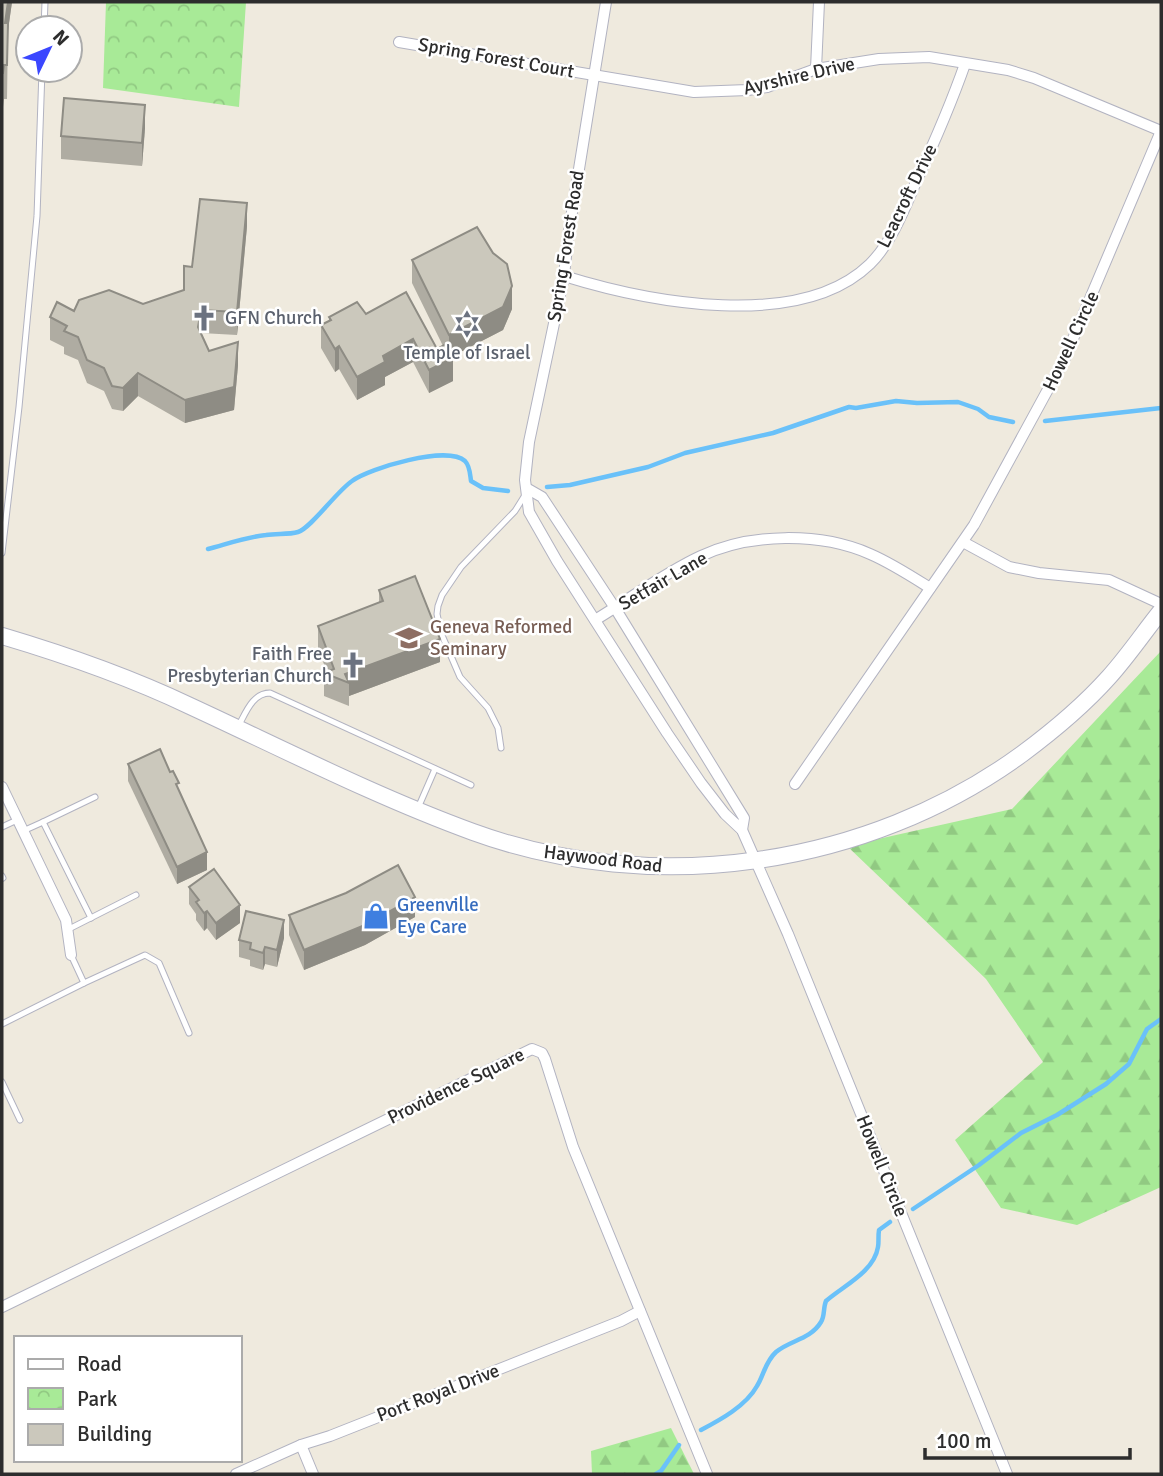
<svg xmlns="http://www.w3.org/2000/svg" width="1163" height="1476" viewBox="0 0 1163 1476" font-family="Signika,sans-serif">
<defs>
<pattern id="forest-firs" width="22" height="20" patternUnits="userSpaceOnUse" patternTransform="scale(1.75)"><rect width="22" height="20" fill="#a8ea97"/><path d="M5 1l3.5 6h-7zM16 11l3.5 6h-7z" fill="#91c982"/></pattern>
<pattern id="park-crowns" width="20" height="18" patternUnits="userSpaceOnUse" patternTransform="scale(1.75)"><rect width="20" height="18" fill="#a8ea97"/><path d="M2 6a3 3 0 1 1 6 0M12 15a3 3 0 1 1 6 0" fill="none" stroke="#91c982"/></pattern>
</defs>
<rect width="100%" height="100%" fill="#efeade"/>
<!-- forest -->
<g fill="url(#forest-firs)">
<polygon points="1161,651 1161,1187 1077,1225 1001,1208 955,1140 1043,1062 986,979 847,846 1012,809"/>
<polygon points="671,1428 694,1474 592,1474 591,1451"/>
</g>
<!-- park -->
<polygon fill="url(#park-crowns)" points="106,2 246,2 239,107 103,88"/>
<g fill="none" stroke-linecap="round" stroke-linejoin="round">
<!-- stream -->
<g stroke="#6ac1f9" stroke-width="4.5">
<polyline points="1045,421 1161,408"/>
<polyline points="547,487 570,485 648,467 685,453 773,433 849,407 856,408 896,401 917,403 958,402 978,409 989,417 1013,422"/>
<path d="M208 549C227 544 246 537 266 535 276 533 288 535 298 532 311 528 336 492 352 481 370 468 447 445 465 461 470 466 470 474 471 481L483 488 508 491"/>
<polyline points="913,1209 979,1165 1021,1133 1057,1115 1106,1084 1129,1064 1147,1029 1161,1019"/>
<path d="M701 1430C720 1420 746 1406 757 1386 764 1375 765 1362 776 1352 790 1340 810 1340 821 1322 825 1316 823 1308 826 1301 843 1286 874 1272 878 1247 879 1242 878 1236 879 1230L890 1222"/>
<polyline points="656,1474 661,1471 679,1445"/>
</g>
<!-- service casing -->
<g stroke="#b2b3c1" stroke-width="7">
<g id="service">
<polyline points="44,28 45,2"/>
<polyline points="2,553 19,407 37,216 42,70"/>
<path d="M239 725C246 712 253 693 270 693L471 785"/>
<polyline points="501,748 498,728 488,708 460,677 441,633 437,614 438,606 442,595 461,567 515,511 525,495"/>
<polyline points="418,808 435,769"/>
<polyline points="43,822 95,797"/>
<polyline points="2,827 17,820"/>
<polyline points="23,831 43,822 91,918"/>
<polyline points="2,876 3,878"/>
<polyline points="67,930 136,895"/>
<polyline points="71,955 84,983 145,955 159,963 189,1033"/>
<polyline points="2,1024 84,983"/>
<polyline points="2,1082 20,1120"/>
</g>
</g>
<!-- minor casing -->
<g stroke="#b2b3c1" stroke-width="12">
<g id="minor">
<polyline points="606,2 568,237 564,276 529,442 525,480 529,512 557,561 667,733 701,783 725,814 742,830 788,934 1007,1474"/>
<polyline points="399,42 694,92 748,90 767,87 816,69 879,59 929,57 1008,70 1034,78 1161,131"/>
<polyline points="816,69 819,2"/>
<path d="M564 276C648 302 800 332 870 264 892 242 904 210 916 182 934 143 951 104 965 64"/>
<polyline points="528,489 542,497 615,608 744,818 742,830"/>
<polyline points="963,542 1009,567 1039,573 1109,580 1161,604"/>
<path d="M595 620C630 599 664 573 701 556 750 533 820 532 870 554 891 563 911 576 930 588"/>
<polyline points="795,784 974,525 1064,360 1161,131"/>
<polyline points="2,787 66,920 71,955"/>
<polyline points="2,1307 532,1049 542,1053 545,1059 573,1147 707,1474"/>
<polyline points="301,1445 313,1474"/>
<polyline points="236,1474 301,1445 330,1436 621,1321 640,1311"/>
</g>
</g>
<!-- secondary casing -->
<g stroke="#b2b3c1" stroke-width="18">
<path id="secondary" d="M2 636C66 655 129 677 190 706 283 749 377 797 473 832 654 898 867 867 1022 754 1053 731 1084 705 1109 677 1128 656 1144 632 1161 611"/>
</g>
<!-- service -->
<use href="#service" stroke="#fff" stroke-width="5"/>
<!-- minor -->
<use href="#minor" stroke="#fff" stroke-width="10"/>
<!-- secondary -->
<use href="#secondary" stroke="#fff" stroke-width="16"/>
</g>
<!-- wall -->
<g fill="#afaca2">
<polygon points="2,2 12,2 8,30 7,99 4,99 3,107 2,107 2,149"/>
<polygon points="145,128 142,166 61,159 61,136"/>
<polygon points="247,226 237,335 201,333 209,351 238,365 234,410 185,423 138,396 123,411 112,409 104,391 87,383 78,360 64,354 64,347 50,340 50,317 74,311 143,304 184,290 192,267"/>
<polygon points="412,260 512,309 503,330 452,356 453,381 429,393 413,362 385,377 385,385 357,400 339,369 335,372 321,348 321,325 329,321 329,317 366,314 437,349 443,346 412,283"/>
<polygon points="379,590 440,662 349,696 349,706 324,696 324,673 327,672 318,649 318,626 379,603"/>
<polygon points="128,764 179,792 207,870 177,884 128,781"/>
<polygon points="189,887 240,923 216,940 207,928 204,931 196,920 196,914 189,904"/>
<polygon points="289,915 415,917 365,945 304,970 289,935"/>
<polygon points="284,938 277,967 265,964 263,970 250,966 250,960 239,957 239,940"/>
</g>
<!-- shaded-wall -->
<g fill="#8e8c84">
<polygon points="8,2 12,2 8,30 7,99 8,31 5,23"/>
<polygon points="145,105 145,128 142,166 142,143"/>
<polygon points="247,203 247,226 237,335 237,312"/>
<polygon points="512,286 512,309 503,330 449,358 449,335"/>
<polygon points="413,339 413,362 385,377 385,385 357,400 357,377 383,356"/>
<polygon points="238,342 238,365 234,410 185,423 185,400"/>
<polygon points="339,346 339,369 335,372 335,349"/>
<polygon points="453,358 453,381 429,393 429,370"/>
<polygon points="138,373 138,396 123,411 123,388"/>
<polygon points="440,639 440,662 349,696 349,683 345,674"/>
<polygon points="207,852 207,870 177,884 177,867"/>
<polygon points="415,897 415,917 365,945 304,970 304,950"/>
<polygon points="240,905 240,923 216,940 216,923"/>
<polygon points="207,911 207,928 204,931 204,913"/>
<polygon points="284,920 284,938 277,967 277,950"/>
<polygon points="265,947 265,964 263,970 263,953"/>
</g>
<!-- building -->
<g fill="#cbc8bc" stroke="#8e8c84" stroke-width="2">
<polygon points="2,2 8,2 5,23 8,23 7,65 4,65 3,73 2,73"/>
<polygon points="64,98 145,105 142,143 61,136"/>
<polygon points="200,199 247,203 237,312 201,310 198,327 209,351 238,342 234,387 185,400 138,373 123,388 112,386 104,368 87,360 78,337 64,331 67,326 50,317 57,302 74,311 79,300 109,290 143,304 184,290 184,266 192,267"/>
<polygon points="477,227 493,253 507,264 512,286 503,307 449,335 412,260"/>
<polygon points="406,292 437,349 446,344 453,358 429,370 413,339 383,356 385,362 357,377 339,346 335,349 321,325 331,320 329,317 357,302 366,314"/>
<polygon points="415,576 440,639 345,674 349,683 324,673 334,669 318,626 383,601 379,590"/>
<polygon points="160,749 170,772 173,771 179,783 176,784 207,852 177,867 128,764"/>
<polygon points="398,865 415,897 365,925 304,950 289,915 346,893"/>
<polygon points="214,869 240,905 216,923 207,911 204,913 196,902 199,900 189,887"/>
<polygon points="246,911 284,920 277,950 265,947 263,953 250,949 251,943 239,940"/>
</g>
<!-- icons -->
<defs>
<g id="church-bare" transform="scale(2.1)"><path d="M-1.2-6h2.4v3.5h3.3v2.4h-3.3V6h-2.4V-.1h-3.3v-2.4h3.3Z" fill="#6b7280" stroke="#fff" stroke-width="2.5" paint-order="stroke"/></g>
<g id="synagogue-bare" transform="scale(2.1)"><path d="M0-6.5L5.6 3.2H-5.6ZM0 6.5L5.6-3.2H-5.6Z" fill="#6b7280" stroke="#fff" stroke-width="2.5" paint-order="stroke"/></g>
<g id="university-bare" transform="scale(2.1)"><path d="M0-5L7-2L0 1L-7-2ZM-4 1L0 2.5L4 1V4Q0 6-4 4Z" fill="#8d6e63" stroke="#fff" stroke-width="2.5" paint-order="stroke"/></g>
<g id="shop-bare" transform="scale(2.1)"><path d="M-5-2.5h2.3a2.7 3.5 0 0 1 5.4 0H5L5.5 6h-11ZM-1.5-2.5h3a1.5 2.3 0 0 0-3 0Z" fill="#3f7fe0" stroke="#fff" stroke-width="2.5" paint-order="stroke"/></g>
</defs>
<g fill-rule="evenodd">
<use href="#church-bare" x="204" y="318"/>
<use href="#synagogue-bare" x="467" y="324"/>
<use href="#university-bare" x="409" y="638"/>
<use href="#church-bare" x="353" y="665"/>
<use href="#shop-bare" x="376" y="916"/>
</g>
<g text-anchor="middle" dominant-baseline="central" stroke-width="5" stroke-linejoin="round" paint-order="stroke">
<!-- street labels -->
<g font-size="19" fill="#2d2d2d" stroke="#fff">
<text transform="translate(496 58) rotate(10)">Spring Forest Court</text>
<text transform="translate(799 76) rotate(-13)">Ayrshire Drive</text>
<text transform="translate(907 196) rotate(-64)">Leacroft Drive</text>
<text transform="translate(566 246) rotate(-81)">Spring Forest Road</text>
<text transform="translate(1071 341) rotate(-65)">Howell Circle</text>
<text transform="translate(663 581) rotate(-30)">Setfair Lane</text>
<text transform="translate(603 859) rotate(7)">Haywood Road</text>
<text transform="translate(456 1086) rotate(-26)">Providence Square</text>
<text transform="translate(882 1166) rotate(68)">Howell Circle</text>
<text transform="translate(438 1393) rotate(-21)">Port Royal Drive</text>
</g>
<!-- worship labels -->
<g font-size="19" fill="#5b616d" stroke="#fff" text-anchor="start">
<text x="225" y="318">GFN Church</text>
<text x="467" y="353" text-anchor="middle">Temple of Israel</text>
<text x="332" y="654" text-anchor="end">Faith Free<tspan x="332" dy="22">Presbyterian Church</tspan></text>
</g>
<!-- education labels -->
<g font-size="19" fill="#785e54" stroke="#fff" text-anchor="start">
<text x="430" y="627">Geneva Reformed<tspan x="430" dy="22">Seminary</tspan></text>
</g>
<!-- shop labels -->
<g font-size="19" fill="#366cbe" stroke="#fff" text-anchor="start">
<text x="397" y="905">Greenville<tspan x="397" dy="22">Eye Care</tspan></text>
</g>
</g>
<!-- border -->
<rect width="1163" height="1476" fill="none" stroke="#2d2d2d" stroke-width="7"/>
<!-- legend -->
<rect x="14" y="1336" width="228" height="126" fill="#ffffff" stroke="#ababab" stroke-width="2"/>
<rect x="28" y="1359" width="35" height="10" fill="#ffffff" stroke="#ababab" stroke-width="2"/>
<text x="77" y="1371" font-size="21" fill="#2d2d2d">Road</text>
<rect x="28" y="1388" width="35" height="21" fill="url(#park-crowns)" stroke="#ababab" stroke-width="2"/>
<text x="77" y="1406" font-size="21" fill="#2d2d2d">Park</text>
<rect x="28" y="1424" width="35" height="21" fill="#cbc8bc" stroke="#ababab" stroke-width="2"/>
<text x="77" y="1441" font-size="21" fill="#2d2d2d">Building</text>
<!-- north arrow -->
<g transform="translate(49 49) rotate(47)"><circle r="33" fill="#ffffff" stroke="#ababab" stroke-width="2"/>
<path d="M0-5L12 26L0 18L-12 26Z" fill="#3b47ff"/>
<text y="-10" font-size="19" font-weight="bold" text-anchor="middle" fill="#2d2d2d">N</text>
</g>
<!-- scale -->
<path d="M925 1448v10h205v-10" fill="none" stroke="#2d2d2d" stroke-width="3.5"/>
<text x="936" y="1448" font-size="21" fill="#2d2d2d" stroke="#ffffff" stroke-width="5" paint-order="stroke">100 m</text>
</svg>
